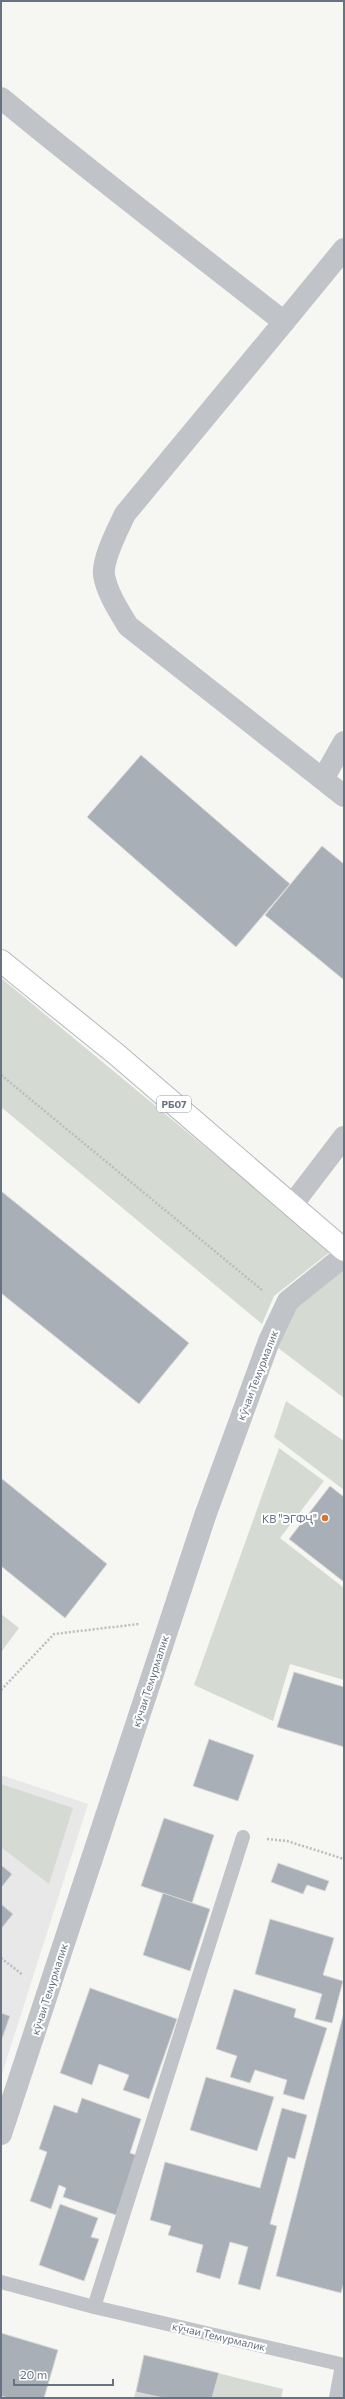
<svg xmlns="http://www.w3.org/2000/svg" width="345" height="2399" viewBox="0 0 345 2399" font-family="Commissioner,sans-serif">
<rect width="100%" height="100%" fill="#f6f6f3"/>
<!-- built -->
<polygon fill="#e7e8e7" points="1,1775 88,1804 1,2077"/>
<!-- green -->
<g fill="#d5dbd3">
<polygon points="1,978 331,1251 274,1296 262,1324 1,1107"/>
<polygon points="344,1256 344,1398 269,1341 288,1301"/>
<polygon points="286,1401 344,1441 344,1490 274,1437"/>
<polygon points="279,1448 324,1481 280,1538 344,1588 344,1680 290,1664 273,1721 194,1685"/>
<polygon points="1,1614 19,1628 1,1652"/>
<polygon points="1,1784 73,1808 49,1884 1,1847"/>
<polygon points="144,2355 283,2389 281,2398 134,2398"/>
</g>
<!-- building -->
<g fill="#a9afb6" stroke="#d8d8d6">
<polygon points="141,755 290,884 236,947 87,817"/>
<polygon points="322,846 344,864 344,980 265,915"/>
<polygon points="1,1191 189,1343 139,1404 1,1293"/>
<polygon points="1,1478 107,1564 65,1618 1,1566"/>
<polygon points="330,1486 344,1497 344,1582 289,1539"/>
<polygon points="294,1672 344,1687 344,1747 277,1727"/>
<polygon points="209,1739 254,1755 238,1801 193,1786"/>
<polygon points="164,1818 214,1835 192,1903 141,1886"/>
<polygon points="278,1863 329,1881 325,1891 307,1885 303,1894 271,1882"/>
<polygon points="1,1865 12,1874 1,1888"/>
<polygon points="163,1893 210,1909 190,1971 143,1955"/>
<polygon points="1,1904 13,1914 1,1929"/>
<polygon points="270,1919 334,1938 323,1975 343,1981 332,2023 315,2019 322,1994 255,1974"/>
<polygon points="90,1988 177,2019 149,2099 123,2090 129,2075 99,2064 92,2085 60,2073"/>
<polygon points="234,1989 296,2009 294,2017 327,2028 304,2100 283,2094 287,2080 255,2070 250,2083 230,2077 237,2056 216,2049"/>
<polygon points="344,2012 344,2282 341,2293 276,2276"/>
<polygon points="1,2013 10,2016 1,2042"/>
<polygon points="206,2077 274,2097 257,2151 190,2130"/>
<polygon points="82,2098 141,2119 130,2153 136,2155 116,2215 63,2197 66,2188 59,2185 51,2209 30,2201 47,2152 39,2149 54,2105 77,2113"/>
<polygon points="282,2108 307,2115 295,2159 288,2157 270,2224 277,2226 260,2290 238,2284 248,2247 230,2242 220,2279 196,2272 203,2245 168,2235 171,2226 150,2220 165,2162 260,2188"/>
<polygon points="60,2204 98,2218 91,2237 99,2239 84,2281 39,2265"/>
<polygon points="1,2333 58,2350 44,2398 8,2398 1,2396"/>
<polygon points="144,2355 219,2373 212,2398 164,2398 136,2392"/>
</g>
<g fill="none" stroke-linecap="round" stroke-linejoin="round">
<!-- trunk casing -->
<g stroke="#b5b7bb" stroke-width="24">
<polyline id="trunk" points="1,961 116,1054 344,1250"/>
</g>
<!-- path -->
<g stroke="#babcbf" stroke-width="2.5" stroke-dasharray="2 2" stroke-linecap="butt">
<polyline points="1,1075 262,1290"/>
<polyline points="1,1690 54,1634 139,1624"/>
<polyline points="267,1839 287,1841 344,1859"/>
<polyline points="1,1958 23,1975"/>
</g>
<!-- service -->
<g stroke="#c0c3c7" stroke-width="14">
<polyline points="1,2282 94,2307 344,2365"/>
<polyline points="94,2307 243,1837"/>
<polyline points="336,2398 342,2365"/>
</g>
<!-- minor -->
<g stroke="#c0c3c7" stroke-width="22">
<path d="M1 98C94 175 190 248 284 322L125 514C118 529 102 559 104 575 107 593 119 611 128 626L344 796"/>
<polyline points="284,322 344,249"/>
<polyline points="323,779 344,742"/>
<polyline points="292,1205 344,1137"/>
<polyline points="1,2134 205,1516 269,1341 288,1301 344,1256"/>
</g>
<!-- trunk -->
<use href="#trunk" stroke="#fff" stroke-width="22"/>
</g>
<!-- markers -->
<circle fill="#db722f" stroke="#fff" stroke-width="1.5" cx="325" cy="1518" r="4"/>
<g text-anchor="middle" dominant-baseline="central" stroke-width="4" stroke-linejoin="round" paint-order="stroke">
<!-- shield labels -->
<rect fill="#fff" stroke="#959ca8" stroke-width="1" x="157" y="1096" width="34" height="16" rx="3"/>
<g font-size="10" font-weight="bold" fill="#677283">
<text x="174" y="1104">РБ07</text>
</g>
<!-- street labels -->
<g font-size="11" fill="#677283" stroke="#fff">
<text transform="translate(257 1375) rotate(-69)">кӯчаи Темурмалик</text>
<text transform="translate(150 1681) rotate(-72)">кӯчаи Темурмалик</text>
<text transform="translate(49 1989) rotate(-72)">кӯчаи Темурмалик</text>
<text transform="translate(219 2336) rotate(13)">кӯчаи Темурмалик</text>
</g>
<!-- poi labels -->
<g font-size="11" fill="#677283" stroke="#fff" text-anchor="end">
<text x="317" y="1518">КВ "ЭГФҶ"</text>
</g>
</g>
<!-- border -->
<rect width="345" height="2399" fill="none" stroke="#677283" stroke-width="4"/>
<!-- scale -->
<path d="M14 2379v6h99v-6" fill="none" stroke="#677283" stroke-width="2"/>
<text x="20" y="2379" font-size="12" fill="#677283" stroke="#ffffff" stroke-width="3" paint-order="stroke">20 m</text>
</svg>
